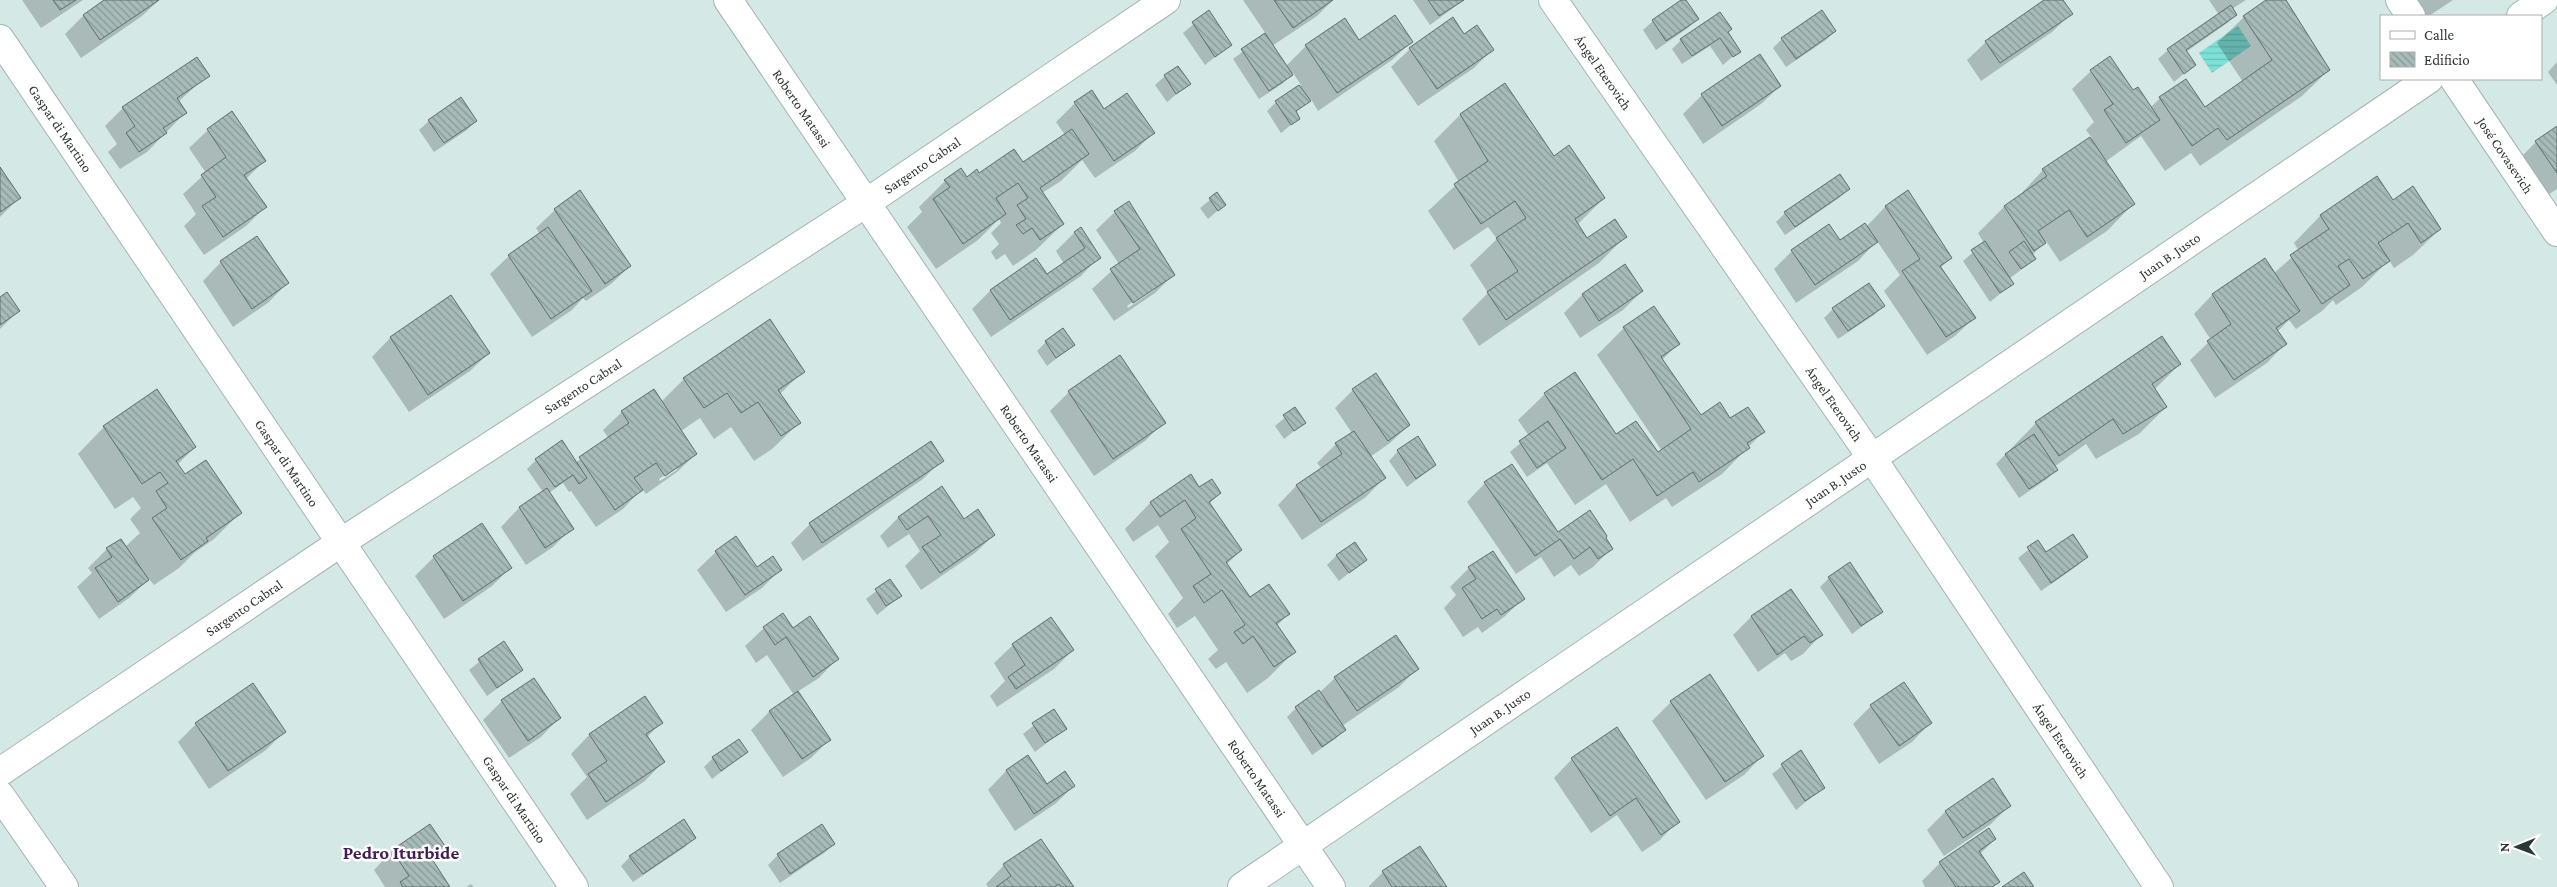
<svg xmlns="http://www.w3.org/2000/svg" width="2557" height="887" viewBox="0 0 2557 887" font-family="'Crimson Pro',serif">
<defs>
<pattern id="water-rules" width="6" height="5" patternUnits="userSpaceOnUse" patternTransform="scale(1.25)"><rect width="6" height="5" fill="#7ce0d7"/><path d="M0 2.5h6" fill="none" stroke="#6cc1b9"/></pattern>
<pattern id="building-back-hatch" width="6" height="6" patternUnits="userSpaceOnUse" patternTransform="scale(1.25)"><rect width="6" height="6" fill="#a7bbb8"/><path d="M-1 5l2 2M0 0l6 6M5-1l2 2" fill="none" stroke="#889996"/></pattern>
</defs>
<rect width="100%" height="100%" fill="#d4e9e6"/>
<!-- water -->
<polygon fill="url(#water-rules)" points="2238,26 2251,46 2212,73 2199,53"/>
<!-- shadow -->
<g fill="#0003" fill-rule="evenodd">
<polygon points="22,0 83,0 41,28"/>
<polygon points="107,0 159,0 142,16 81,58 65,34 83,16"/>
<polygon points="1243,0 1333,0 1317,16 1272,46 1286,66 1306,46 1359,41 1411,42 1392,60 1318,111 1311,99 1295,113 1298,119 1281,133 1267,111 1276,102 1301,85 1293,73 1282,84 1259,99 1233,59 1266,34"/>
<polygon points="1413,0 1464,0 1430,25"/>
<polygon points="1683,0 1697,19 1688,28 1656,50 1643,30 1653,21"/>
<polygon points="2047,0 2061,0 2071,14 2052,32 1981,81 1967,60 1986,42"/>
<polygon points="2209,0 2246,0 2232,9 2236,15 2226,24 2186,52 2194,65 2174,82 2158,59 2168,50 2219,15"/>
<polygon points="2268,0 2285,0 2329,70 2302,96 2200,166 2191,153 2165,171 2141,136 2105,162 2133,204 2107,231 2060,262 2046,241 2032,255 2035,259 2009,279 2012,284 1990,302 1963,261 1984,243 1978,233 2004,207 2017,198 2043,170 2092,138 2086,130 2094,122 2072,89 2091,71 2133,92 2150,108 2160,98 2204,108 2243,82 2217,43 2244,17"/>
<polygon points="2405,0 2453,0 2429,16 2416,16"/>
<polygon points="1208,12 1230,45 1205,65 1183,33"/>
<polygon points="1835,31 1826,40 1786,67 1773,48 1782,39"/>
<polygon points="1727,33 1739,51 1723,65 1710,46 1682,64 1672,49 1681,40"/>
<polygon points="1464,35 1492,50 1474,68 1418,106 1391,67 1410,49"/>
<polygon points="1760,56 1780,86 1761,104 1703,144 1683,114 1702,95"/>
<polygon points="2557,62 2557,85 2548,72"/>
<polygon points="208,75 178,102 185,113 147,152 120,169 108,152 117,144 105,126 123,108"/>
<polygon points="1165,76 1189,84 1167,102 1155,85"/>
<polygon points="1505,84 1554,157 1604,198 1577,225 1587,240 1625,237 1599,263 1479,346 1462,319 1488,293 1470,265 1497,239 1488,227 1454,250 1428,211 1459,182 1434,141 1460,115"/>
<polygon points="1091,92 1104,111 1153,133 1135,151 1095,178 1082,160 1061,181 1042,193 1063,224 1036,250 1013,266 1005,254 996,260 991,252 999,244 991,233 1001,223 999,219 978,240 936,269 907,227 922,212 919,207 945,181 966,178 1023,164 1065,135 1056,122 1075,103"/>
<polygon points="429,121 476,121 467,130 434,152 419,130"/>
<polygon points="2557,128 2557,189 2543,198 2517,161 2536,142"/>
<polygon points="208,130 264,161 246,179 265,207 246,226 204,255 184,226 196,214 183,194 206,173 189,148"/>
<polygon points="0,169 19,198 0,217"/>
<polygon points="2376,178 2393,202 2440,229 2413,255 2394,268 2389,260 2362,287 2336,305 2333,300 2322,311 2296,329 2289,320 2277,332 2285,344 2267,363 2215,398 2190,360 2211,340 2194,314 2212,295 2265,260 2274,273 2299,251 2294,243 2320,216"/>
<polygon points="1848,189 1839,198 1785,235 1776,222 1785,213"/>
<polygon points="1908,192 1951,258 1940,268 1974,318 1955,336 1927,355 1884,291 1900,275 1877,241 1858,261 1796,303 1774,269 1792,251 1840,242 1866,227 1885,207"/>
<polygon points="1217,194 1224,205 1208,219 1200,208"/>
<polygon points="555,210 630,266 611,284 586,301 583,298 572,310 532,337 490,274 509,256 540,234 536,228"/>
<path d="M1115 212 1173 275 1155 293 1114 321 1092 289 1119 264 1096 230ZM1154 287V290L1128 308 1127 306Z"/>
<polygon points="1075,232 1099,257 1081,276 991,337 972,309 990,291 1036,260 1047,276 1064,264 1056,251"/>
<polygon points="221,262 287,283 269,302 233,327 203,281"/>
<polygon points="1625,266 1642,291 1623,310 1580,338 1564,313 1582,295"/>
<polygon points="451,297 489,353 470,371 409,412 372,357 390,338"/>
<polygon points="0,299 18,311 0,329"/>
<polygon points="1883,305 1874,315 1838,339 1824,318 1833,309"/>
<polygon points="1654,308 1678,344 1662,360 1700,417 1730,420 1763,432 1722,474 1672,507 1666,498 1630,522 1606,484 1575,505 1547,463 1527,477 1510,452 1529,436 1518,420 1545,394 1616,436 1657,454 1662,451 1597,355 1624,328"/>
<polygon points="1046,342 1073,345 1047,366 1037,351"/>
<polygon points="1120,357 1164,422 1145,441 1094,476 1050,411 1069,392"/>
<polygon points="2180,364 2154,390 2166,407 2139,434 2096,459 2086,444 2054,467 2056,470 2047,479 2019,498 1996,464 2036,423"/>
<path d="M803 371 780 394 799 423 772 449 754 461 731 427 714 439 700 418 681 431 696 454 677 472 646 494 642 489 623 509 596 527 571 491 569 492 563 483 549 493 572 528 553 547 526 565 501 527 519 508 543 492 527 469 536 460 575 463 609 439 603 430 622 412 661 402 684 379ZM677 466V470L660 481 659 479Z"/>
<polygon points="1353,390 1409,425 1390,443 1370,457 1384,478 1366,497 1302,540 1278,505 1296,486 1322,469 1317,463 1336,444 1352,433 1335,408"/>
<polygon points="1295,409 1304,423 1284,439 1275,426"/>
<polygon points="104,427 195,447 177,465 184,476 240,513 214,539 194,553 179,568 154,585 149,579 129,598 99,619 77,587 92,573 88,568 107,549 121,540 125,547 140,533 130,519 141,508 133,497 115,509 78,454"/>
<polygon points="930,442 942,460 923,479 803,561 791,543 810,524"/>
<polygon points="1398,451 1435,465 1407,487 1389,461"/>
<polygon points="1485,483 1557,533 1604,538 1611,549 1593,567 1579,576 1571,565 1554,577 1541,557 1516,574 1467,502"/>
<polygon points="942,488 964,520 994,535 975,553 921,590 905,566 920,551 909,534 888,548 880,536 898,518"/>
<path d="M1199 489 1220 493 1209 504 1241 550 1226 565 1250 599 1288 614 1277 626 1294 652 1268 678 1247 693 1226 662 1216 669 1208 659 1218 650 1195 616 1177 628 1168 614 1183 598 1155 556 1169 542 1158 525 1133 542 1125 529 1151 502ZM1236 613H1239L1248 631Z"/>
<polygon points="2038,542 2046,554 2086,557 2077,566 2041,591 2018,558"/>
<polygon points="716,552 757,569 781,569 762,588 726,612 697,570"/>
<polygon points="1336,556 1365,560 1339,581 1327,565"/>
<polygon points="434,557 510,568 492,586 444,619 415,576"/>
<polygon points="1469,568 1523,599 1504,617 1482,633 1478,627 1463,637 1444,608 1456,595 1450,587"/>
<polygon points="1829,578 1881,612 1852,634 1820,587"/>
<polygon points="889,581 900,596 877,615 866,599"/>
<polygon points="1791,590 1821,635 1803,654 1791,661 1785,653 1758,672 1733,635 1751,617"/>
<polygon points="764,628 792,630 837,659 819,678 797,692 829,740 811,758 783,777 751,730 770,711 794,695 767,655 756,663 745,646"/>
<polygon points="503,643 522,670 487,696 469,670"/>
<polygon points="1013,645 1073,650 1054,669 997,707 990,696 1005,681 994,663"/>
<polygon points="1417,669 1399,687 1342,726 1344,730 1335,739 1312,755 1287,717 1296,708 1319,693 1335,678"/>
<polygon points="533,680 559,718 541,737 509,758 483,720 502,701"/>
<polygon points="645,698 661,723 647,737 663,762 645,781 587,820 570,794 587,777 571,754 589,735"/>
<polygon points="1671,702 1762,756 1744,775 1706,800 1652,721"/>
<polygon points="1871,706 1930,723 1912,742 1879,764 1853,724"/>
<polygon points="1053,710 1066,728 1035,752 1023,734"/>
<polygon points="196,724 284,732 266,750 209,789 178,742"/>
<polygon points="747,752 712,779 704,767 713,758"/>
<polygon points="1800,752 1824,787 1796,810 1772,774"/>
<polygon points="1027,757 1046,785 1074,786 1055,804 1015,831 988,790 1006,771"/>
<polygon points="1572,759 1678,821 1660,840 1642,852 1617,815 1591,833 1554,778"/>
<polygon points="2010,805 1991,824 1944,856 1927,830 1946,811"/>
<polygon points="821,825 834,844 824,853 780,883 768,865 778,855"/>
<polygon points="430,826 445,849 432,862 449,887 385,887 374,870 392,851"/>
<polygon points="694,837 685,847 633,882 621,866 630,857"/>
<polygon points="1995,839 1980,854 1998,882 1993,887 1925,887 1922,881 1940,863"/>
<polygon points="1419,847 1446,887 1368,887 1383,872"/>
<polygon points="1004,865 1072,887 988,887 986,884"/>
<polygon points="471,884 474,887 466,887"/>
</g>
<!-- building -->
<g fill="url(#building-back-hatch)" stroke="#5d6f6d">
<polygon points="53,0 76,0 60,10"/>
<polygon points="104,0 159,0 100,40 83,15"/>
<polygon points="1274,0 1333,0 1293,28"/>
<polygon points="1428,0 1464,0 1439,16"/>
<polygon points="1681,0 1686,0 1699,19 1666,41 1652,20"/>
<polygon points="2044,0 2063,0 2073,14 2000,63 1985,41"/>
<polygon points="2266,0 2286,0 2330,70 2227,140 2218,128 2192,146 2159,97 2186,79 2205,107 2272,60 2243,16"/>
<polygon points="2231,5 2237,15 2186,50 2196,65 2184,74 2167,49"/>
<polygon points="1209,10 1232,45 1215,57 1192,22"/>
<polygon points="1822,10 1836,31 1796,59 1781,38"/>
<polygon points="1720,12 1732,29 1728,32 1741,52 1733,57 1720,38 1692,56 1680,39"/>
<polygon points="1395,15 1413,42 1337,93 1305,45 1345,18 1359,40"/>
<polygon points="1453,17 1464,34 1477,25 1494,50 1437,89 1409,48"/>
<polygon points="1265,33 1293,75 1269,91 1241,49"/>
<polygon points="1760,54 1781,86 1722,126 1701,94"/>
<polygon points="2110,56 2133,90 2138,87 2160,120 2126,143 2104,110 2113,104 2090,70"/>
<polygon points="197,57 210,76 177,98 187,113 163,128 167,133 139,152 126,133 135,126 122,107"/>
<polygon points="1178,66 1191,84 1176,94 1164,75"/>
<polygon points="1505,83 1554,156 1569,145 1605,198 1575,219 1587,238 1615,219 1627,237 1506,320 1487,292 1518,271 1496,238 1526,218 1515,201 1481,224 1454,184 1488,161 1460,114"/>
<polygon points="1299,85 1311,101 1296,111 1300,119 1291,125 1275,101"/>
<polygon points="1092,90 1104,109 1127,93 1155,133 1114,161 1074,102"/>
<polygon points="461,97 477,121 444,143 428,120"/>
<polygon points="232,111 266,161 244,175 267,207 223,237 202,206 216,197 201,175 226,157 207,129"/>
<polygon points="2557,126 2557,173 2535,141"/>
<polygon points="1072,129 1089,154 1040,188 1064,224 1040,240 1032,228 1023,234 1016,225 1026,219 1017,205 1028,198 1018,183 996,198 1006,214 963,244 933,199 950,187 944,180 961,168 967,177 977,169 979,173 1014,149 1023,162"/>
<polygon points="2090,137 2135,204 2087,237 2069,210 2038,231 2046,243 2034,251 2004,206 2047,176 2042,169"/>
<polygon points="0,167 21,198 0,212"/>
<polygon points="1840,174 1850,189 1795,227 1784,212"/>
<polygon points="2377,176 2393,200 2413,186 2441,229 2421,243 2408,223 2378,243 2390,261 2363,279 2349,259 2338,266 2350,285 2322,304 2290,255 2329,229 2320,215"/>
<polygon points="580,190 631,266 605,284 554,209"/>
<polygon points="1908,190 1952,258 1940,266 1976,318 1946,337 1902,271 1920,259 1885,206"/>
<polygon points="1217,192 1226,205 1218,211 1209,198"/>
<polygon points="1129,201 1175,275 1133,303 1110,269 1140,249 1114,211"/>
<polygon points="1865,223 1878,242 1815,285 1791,250 1829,224 1840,240"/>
<polygon points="548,227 592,291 551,319 508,255"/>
<polygon points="1081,227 1101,258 1010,320 990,290 1036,258 1047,274 1085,248 1074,232"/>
<polygon points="257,236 289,283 252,309 220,261"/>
<polygon points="1985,241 2014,284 2000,293 1971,250"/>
<polygon points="2024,241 2036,259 2021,269 2009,252"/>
<polygon points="2265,258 2300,311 2276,328 2287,344 2234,380 2207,341 2231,324 2212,294"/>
<polygon points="1625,264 1643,291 1599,321 1582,294"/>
<polygon points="1869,283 1885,306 1848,331 1832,308"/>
<polygon points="7,292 20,311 0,325 0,297"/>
<polygon points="451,295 490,353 428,395 390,337"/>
<polygon points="1654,306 1680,344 1661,357 1701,415 1720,402 1730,418 1748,407 1765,432 1747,443 1750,448 1699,482 1693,472 1657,496 1633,459 1602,480 1544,393 1575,372 1616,434 1636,421 1658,452 1691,429 1623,327"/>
<polygon points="770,319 805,372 778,390 801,423 781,436 758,402 741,413 727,393 704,408 683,378"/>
<polygon points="1063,328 1075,345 1056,358 1045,341"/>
<polygon points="2162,336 2181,364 2152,384 2167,407 2123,434 2113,419 2059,456 2035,422"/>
<polygon points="1120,355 1166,423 1113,459 1068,391"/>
<polygon points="1376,373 1410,425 1388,441 1352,389"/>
<polygon points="157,389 196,447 176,461 185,474 206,460 242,513 206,538 208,541 181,560 152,518 167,508 156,491 168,483 160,472 142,484 103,426"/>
<polygon points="654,389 697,454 665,476 656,463 634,478 643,490 615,510 579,457 629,423 621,411"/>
<polygon points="1295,407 1306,423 1294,431 1283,415"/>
<polygon points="1548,421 1566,448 1537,468 1519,441"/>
<polygon points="1354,431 1386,478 1321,522 1296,485 1342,454 1335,443"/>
<polygon points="2034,434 2058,470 2029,489 2005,454"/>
<polygon points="1418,436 1436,465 1416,479 1397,450"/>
<polygon points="562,440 587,478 579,484 573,475 555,487 535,459"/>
<polygon points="931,441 944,461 822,543 809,523"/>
<polygon points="1512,464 1558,532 1590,510 1607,536 1606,538 1613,549 1598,559 1590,547 1574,559 1560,539 1535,556 1484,482"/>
<polygon points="1191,474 1199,487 1212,479 1221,493 1209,502 1242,550 1226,562 1250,597 1269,584 1290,614 1276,623 1296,652 1274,667 1253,636 1243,644 1234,632 1245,625 1222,590 1204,603 1193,586 1211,574 1181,529 1196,518 1185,500 1160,517 1150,502"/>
<polygon points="942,486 964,519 978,509 995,535 940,573 922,547 941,535 928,516 907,530 898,517"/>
<polygon points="547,488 574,529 545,548 519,507"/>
<polygon points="482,523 512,568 463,601 433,556"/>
<polygon points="2073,534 2088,557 2051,583 2027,547 2038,540 2046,552"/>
<polygon points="736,536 757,567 773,556 782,570 745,595 715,551"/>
<polygon points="121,539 149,580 118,602 95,568 112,557 106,548"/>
<polygon points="1355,542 1367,560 1349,573 1336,555"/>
<polygon points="1493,551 1525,599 1501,615 1497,609 1482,619 1462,588 1476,579 1468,567"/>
<polygon points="1850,562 1883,612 1861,626 1828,577"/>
<polygon points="890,579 902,596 886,606 875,589"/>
<polygon points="1791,589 1823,635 1810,643 1804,636 1777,655 1751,616"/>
<polygon points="783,613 793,628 810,616 839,659 813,677 786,637 775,645 763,627"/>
<polygon points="1051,617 1074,650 1016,689 1008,677 1025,665 1012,644"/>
<polygon points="1396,635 1419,669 1357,711 1334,677"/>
<polygon points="504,641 523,670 497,688 478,659"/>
<polygon points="1710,674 1764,756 1725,782 1670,701"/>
<polygon points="534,678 561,718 528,741 501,700"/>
<polygon points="1904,682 1932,723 1899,746 1870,705"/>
<polygon points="253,683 286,732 228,771 195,723"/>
<polygon points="1319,690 1346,730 1322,747 1295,707"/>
<polygon points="798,691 831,740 802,759 769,711"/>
<polygon points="645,696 663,723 646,734 665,762 606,802 588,774 607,761 589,734"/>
<polygon points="1054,709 1067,729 1045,743 1032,723"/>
<polygon points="1617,727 1680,822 1661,835 1636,798 1610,816 1571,758"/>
<polygon points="739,739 748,752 721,771 712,757"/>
<polygon points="1801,750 1825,788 1805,801 1781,764"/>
<polygon points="1028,755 1047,784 1065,771 1075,786 1034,814 1006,770"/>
<polygon points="1993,778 2011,806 1963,838 1945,811"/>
<polygon points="684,819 696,838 643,874 629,856"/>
<polygon points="430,824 447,849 432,859 450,887 403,887 400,882 409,876 392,850"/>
<polygon points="822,824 835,844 790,874 777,854"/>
<polygon points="1989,828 1996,839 1979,851 2000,882 1992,887 1956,887 1939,862"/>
<polygon points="1041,839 1074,887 1061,887 1059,884 1054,887 996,887 1011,876 1003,864"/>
<polygon points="1420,846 1447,887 1392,887 1382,871"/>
<polygon points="2024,872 2034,887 2002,887"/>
</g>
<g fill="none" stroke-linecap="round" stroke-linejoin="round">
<!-- minor casing -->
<g stroke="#a1b5b2" stroke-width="30">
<g id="minor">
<path id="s1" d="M728 0 1331 887"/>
<path id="s2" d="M1553 0 1872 458 2159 887"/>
<polyline points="2400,0 2411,16"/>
<polyline points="2521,16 2544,0"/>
<path id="s3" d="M0 39 574 887"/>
<path id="s4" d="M2454 79 2557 232"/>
<path id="s5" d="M0 772 340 543 866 203 1166 0"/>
<polyline points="0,795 64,887"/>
<path id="s6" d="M1242 887 2429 79"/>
</g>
</g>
<!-- minor -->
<use href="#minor" stroke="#fff" stroke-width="28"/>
</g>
<g text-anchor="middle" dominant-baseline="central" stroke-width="5" stroke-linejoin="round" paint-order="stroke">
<!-- street labels -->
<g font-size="14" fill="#2e3635" stroke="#fff">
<text stroke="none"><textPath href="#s2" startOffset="88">Ángel Eterovich</textPath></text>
<text stroke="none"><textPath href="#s1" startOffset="131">Roberto Matassi</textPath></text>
<text stroke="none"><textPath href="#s3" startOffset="108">Gaspar di Martino</textPath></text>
<text stroke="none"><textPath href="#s4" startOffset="92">José Covasevich</textPath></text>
<text stroke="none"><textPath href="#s5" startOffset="1104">Sargento Cabral</textPath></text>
<text stroke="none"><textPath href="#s6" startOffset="1122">Juan B. Justo</textPath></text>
<text stroke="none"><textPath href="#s5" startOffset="699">Sargento Cabral</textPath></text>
<text stroke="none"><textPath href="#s2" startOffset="492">Ángel Eterovich</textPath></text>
<text stroke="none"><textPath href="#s1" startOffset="536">Roberto Matassi</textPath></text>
<text stroke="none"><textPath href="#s3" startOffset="512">Gaspar di Martino</textPath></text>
<text stroke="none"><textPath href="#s6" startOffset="718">Juan B. Justo</textPath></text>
<text stroke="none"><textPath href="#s5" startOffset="294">Sargento Cabral</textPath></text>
<text stroke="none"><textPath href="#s6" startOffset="312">Juan B. Justo</textPath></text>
<text stroke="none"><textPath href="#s2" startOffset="898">Ángel Eterovich</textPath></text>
<text stroke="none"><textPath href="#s1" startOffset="941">Roberto Matassi</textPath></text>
<text stroke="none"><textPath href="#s3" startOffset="918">Gaspar di Martino</textPath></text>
</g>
<!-- district labels -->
<g font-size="19" font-weight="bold" fill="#421d53" stroke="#fff">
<text x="401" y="852">Pedro Iturbide</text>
</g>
</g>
<!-- legend -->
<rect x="2380" y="15" width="162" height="65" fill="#ffffff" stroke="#abafae"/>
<rect x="2390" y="31" width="25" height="8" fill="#ffffff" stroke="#abafae"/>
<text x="2424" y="40" font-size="15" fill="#2e3635">Calle</text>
<rect x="2390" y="52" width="25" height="15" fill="url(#building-back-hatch)" stroke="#abafae"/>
<text x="2424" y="65" font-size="15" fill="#2e3635">Edificio</text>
<!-- north arrow -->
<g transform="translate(2517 847) rotate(269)" stroke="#ffffff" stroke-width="4" paint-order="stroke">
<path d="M0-4L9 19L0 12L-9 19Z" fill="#2e3635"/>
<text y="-8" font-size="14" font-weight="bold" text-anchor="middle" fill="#2e3635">N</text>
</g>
</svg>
